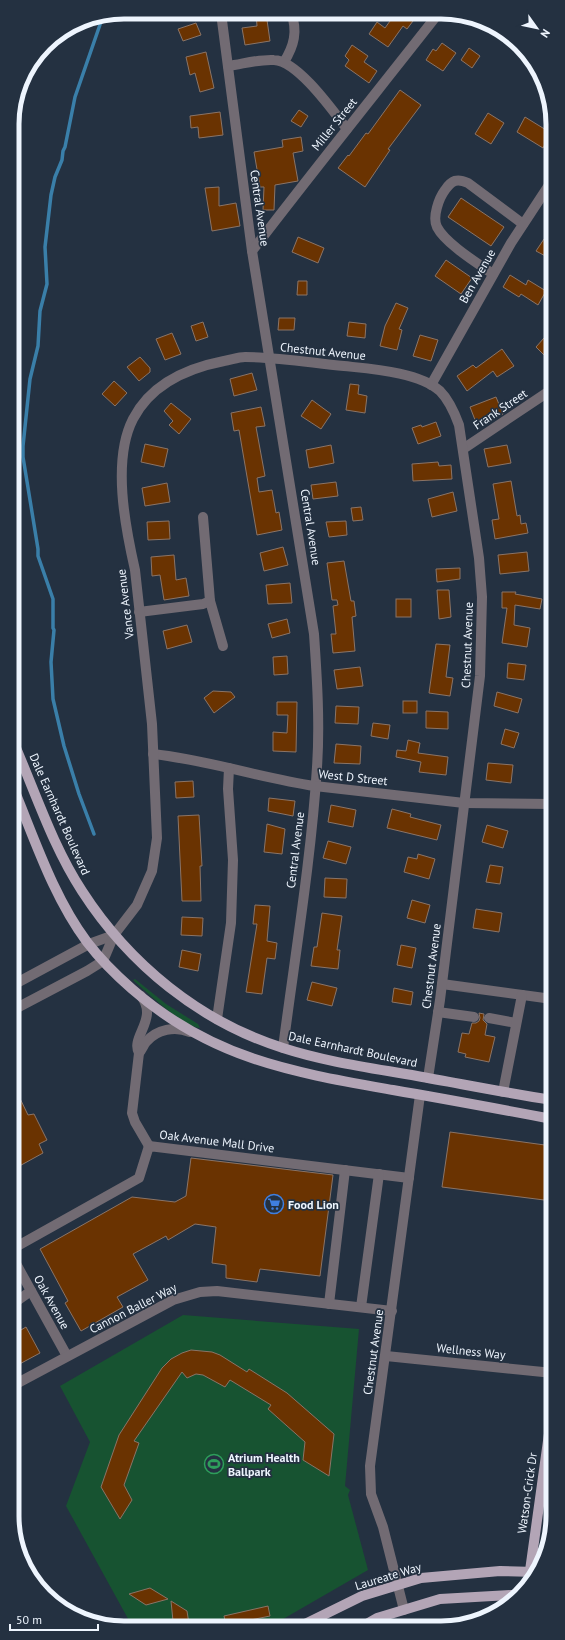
<svg xmlns="http://www.w3.org/2000/svg" width="565" height="1640" viewBox="0 0 565 1640" font-family="'PT Sans',sans-serif">
<rect width="100%" height="100%" fill="#243141"/>
<!-- green -->
<g fill="#175331">
<path d="M135 979 166 1004 198 1024 200 1028C184 1027 146 992 133 980Z"/>
<polygon points="183,1315 359,1329 345,1486 350,1490 348,1495 368,1570 271,1626 132,1626 66,1506 90,1442 60,1386"/>
</g>
<g fill="none" stroke-linecap="round" stroke-linejoin="round">
<!-- stream -->
<polyline stroke="#3a7fa9" stroke-width="3.5" points="94,834 79,794 64,746 53,699 51,662 54,630 53,628 53,599 38,556 38,549 23,457 23,446 30,379 38,346 40,311 47,284 45,247 51,195 55,177 62,160 63,151 65,147 75,97 103,16"/>
</g>
<!-- building -->
<g fill="#6a3301" stroke="#8a7467">
<polygon points="256,13 266,13 270,41 245,45 242,28 257,26"/>
<polygon points="395,14 411,14 416,17 407,29 403,26 388,47 369,34 377,22 385,28"/>
<polygon points="196,23 201,35 183,41 178,29"/>
<polygon points="442,43 456,53 443,71 426,60 433,49 436,51"/>
<polygon points="352,45 368,56 364,62 377,71 369,83 345,66 349,60 345,56"/>
<polygon points="469,48 480,56 472,68 461,60"/>
<polygon points="206,52 214,88 200,92 195,73 190,75 186,57"/>
<polygon points="400,90 421,105 388,149 390,150 365,187 338,168 348,155 349,156 366,133 368,134"/>
<polygon points="299,110 308,116 301,127 291,121"/>
<polygon points="220,112 223,135 199,138 198,127 191,128 190,116"/>
<polygon points="488,113 504,123 491,144 475,134"/>
<polygon points="525,117 551,133 543,148 517,132"/>
<polygon points="301,137 303,151 293,153 298,181 275,185 274,210 263,210 264,187 260,187 254,152 283,147 282,140"/>
<polygon points="219,187 219,206 236,203 240,226 212,231 205,188"/>
<polygon points="461,198 504,227 491,246 448,217"/>
<polygon points="298,237 324,248 318,263 292,252"/>
<polygon points="544,239 551,243 551,259 536,251"/>
<polygon points="446,260 472,278 461,294 435,276"/>
<polygon points="510,275 526,285 528,280 546,291 538,305 521,294 519,297 503,287"/>
<polygon points="298,281 307,281 307,295 297,295"/>
<polygon points="396,303 408,308 399,329 402,330 397,350 380,346 385,326"/>
<polygon points="279,318 295,318 294,330 278,330"/>
<polygon points="203,322 208,337 196,341 191,326"/>
<polygon points="349,322 366,324 365,338 347,336"/>
<polygon points="172,333 181,354 165,360 156,339"/>
<polygon points="420,335 438,340 431,361 413,356"/>
<polygon points="544,338 551,344 551,362 536,347"/>
<polygon points="502,349 514,366 497,377 493,371 467,391 457,376 473,365 476,368"/>
<polygon points="140,357 150,368 150,372 139,381 127,367"/>
<polygon points="252,373 257,390 234,396 230,379"/>
<polygon points="114,381 127,393 115,406 102,394"/>
<polygon points="350,384 359,385 358,394 367,396 365,413 346,410"/>
<polygon points="496,397 503,414 477,425 470,407"/>
<polygon points="312,400 331,414 321,429 301,416"/>
<polygon points="171,403 191,419 179,434 169,425 173,421 164,411"/>
<polygon points="261,407 265,426 256,427 265,476 257,478 259,492 272,490 276,513 279,512 282,530 257,535 239,430 234,431 231,413"/>
<polygon points="436,422 441,436 418,444 412,428 421,425 422,427"/>
<polygon points="145,444 168,449 164,467 141,462"/>
<polygon points="331,445 334,463 309,468 306,450"/>
<polygon points="507,445 511,463 488,467 484,449"/>
<polygon points="438,462 439,466 451,465 452,479 413,481 412,464"/>
<polygon points="511,481 517,516 520,515 521,524 526,523 528,533 495,539 492,520 499,519 493,484"/>
<polygon points="336,482 338,496 313,499 311,485"/>
<polygon points="167,483 170,502 145,506 142,488"/>
<polygon points="453,492 457,511 432,517 428,499"/>
<polygon points="361,507 363,520 353,521 351,508"/>
<polygon points="169,521 170,539 148,540 147,522"/>
<polygon points="346,521 347,535 329,537 326,522"/>
<polygon points="283,547 288,565 264,571 260,553"/>
<polygon points="527,552 529,571 500,574 498,555"/>
<polygon points="174,555 176,580 186,578 189,596 164,600 160,575 152,576 151,557"/>
<polygon points="344,561 351,601 354,601 356,616 352,617 355,651 333,653 331,634 336,634 333,606 338,605 337,600 332,600 327,563"/>
<polygon points="460,568 460,579 437,582 436,569"/>
<polygon points="290,583 292,603 268,604 266,585"/>
<polygon points="437,590 449,590 451,617 439,619"/>
<polygon points="502,592 516,592 515,594 542,599 540,609 515,605 514,625 530,628 527,647 502,643 507,608 502,608"/>
<rect x="396" y="599" width="15" height="18"/>
<polygon points="287,619 290,633 272,638 268,624"/>
<polygon points="187,625 192,642 167,649 163,631"/>
<polygon points="436,644 450,645 446,677 453,678 450,696 429,693"/>
<polygon points="287,656 288,674 274,675 273,657"/>
<polygon points="508,663 526,665 524,680 507,678"/>
<polygon points="360,667 363,686 337,689 334,670"/>
<polygon points="213,691 231,692 235,697 214,713 204,698"/>
<polygon points="497,692 522,699 518,713 494,706"/>
<rect x="403" y="701" width="14" height="12"/>
<polygon points="277,702 297,702 296,752 273,751 273,732 287,733 288,715 277,715"/>
<polygon points="336,706 359,707 358,724 335,723"/>
<polygon points="426,711 448,712 448,729 426,728"/>
<polygon points="373,723 390,725 388,739 371,736"/>
<polygon points="505,729 519,733 514,748 501,744"/>
<polygon points="408,740 420,743 418,753 448,757 446,775 419,772 421,762 396,757 397,750 406,751"/>
<polygon points="336,744 361,746 360,764 334,763"/>
<polygon points="488,763 513,765 511,783 486,780"/>
<polygon points="193,781 194,797 176,798 175,782"/>
<polygon points="269,798 295,801 293,816 268,811"/>
<polygon points="331,805 356,810 353,827 328,822"/>
<polygon points="392,809 411,814 410,817 441,825 437,840 387,828"/>
<polygon points="199,815 202,866 200,866 201,901 182,901 178,816"/>
<polygon points="267,824 285,829 282,854 264,852"/>
<polygon points="487,825 508,831 503,848 482,842"/>
<polygon points="328,841 351,847 346,864 323,858"/>
<polygon points="418,854 435,859 429,879 404,872 408,857 417,859"/>
<polygon points="490,865 503,867 500,884 486,882"/>
<polygon points="325,878 347,879 346,898 324,897"/>
<polygon points="412,900 430,905 425,923 407,918"/>
<polygon points="255,905 270,906 267,941 277,943 275,959 267,958 262,994 246,992 257,924 253,924"/>
<polygon points="476,909 502,913 499,932 473,928"/>
<polygon points="322,913 342,916 337,950 340,950 338,969 311,966 314,947 317,947"/>
<polygon points="182,917 203,918 202,936 181,935"/>
<polygon points="401,945 416,948 412,968 397,965"/>
<polygon points="182,950 201,954 198,971 179,967"/>
<polygon points="312,982 337,988 332,1006 307,1000"/>
<polygon points="394,988 413,992 411,1005 392,1002"/>
<polygon points="479,1013 484,1014 483,1020 487,1024 485,1035 495,1037 489,1062 465,1057 466,1054 458,1052 462,1033 469,1034 472,1023 476,1023 479,1021 480,1018"/>
<polygon points="14,1086 28,1115 34,1114 47,1140 39,1144 43,1153 14,1169"/>
<polygon points="450,1132 552,1146 552,1201 442,1187"/>
<polygon points="191,1158 333,1175 320,1276 260,1269 257,1282 226,1278 226,1265 212,1263 216,1227 195,1224 168,1240 166,1236 133,1254 148,1280 117,1297 123,1307 81,1331 65,1303 68,1301 40,1249 132,1197 175,1202 186,1196"/>
<polygon points="26,1327 40,1353 14,1367 14,1334"/>
<polygon points="191,1350 212,1352 220,1355 247,1372 249,1369 287,1393 334,1434 329,1476 303,1460 305,1442 268,1409 271,1405 230,1380 225,1387 203,1375 196,1374 187,1378 182,1372 134,1441 139,1443 124,1485 132,1500 120,1519 101,1487 119,1435 162,1368 171,1359 182,1353"/>
<polygon points="150,1588 168,1599 146,1605 129,1594"/>
<polygon points="171,1601 187,1611 189,1624 181,1625 173,1621"/>
<polygon points="268,1606 270,1616 226,1625 224,1616"/>
</g>
<g fill="none" stroke-linecap="round" stroke-linejoin="round">
<!-- minor -->
<g stroke="#726b73" stroke-width="10">
<path d="M221 13 252 251 314 634C317 678 320 723 317 767 311 861 295 955 283 1048"/>
<path d="M284 62C294 46 298 31 291 13"/>
<path d="M228 66C243 64 259 59 274 60 298 61 333 111 347 129"/>
<path d="M252 251C313 171 376 93 438 14"/>
<path d="M493 274C477 263 445 243 437 227 432 217 439 198 445 190 452 180 457 178 468 183L523 224"/>
<polyline points="431,385 511,243 551,182"/>
<polyline points="463,449 551,390"/>
<polyline points="210,601 223,646"/>
<polyline points="139,612 203,604 210,601 203,517"/>
<path d="M153 754C208 760 261 778 315 786L464 803 552 804"/>
<polyline points="442,984 552,999"/>
<polyline points="13,985 89,944 114,935"/>
<path d="M141 996C159 1019 130 1037 139 1053L132 1113 135 1122 149 1146"/>
<path d="M13 1010 87 971 103 961 114 935 137 905 152 871 157 838 152 724 135 570C125 526 112 460 133 419 151 384 188 368 224 361 231 360 238 357 245 357 278 357 312 363 344 366 372 369 419 372 440 391 449 400 455 414 459 425L479 558 482 597 480 676 440 1000 428 1078"/>
<polyline points="438,1012 474,1017"/>
<polyline points="489,1018 516,1023"/>
<polyline points="217,1019 231,923 233,860 228,789 229,768"/>
<path d="M139 1053C142 1050 143 1046 146 1042 157 1029 175 1026 190 1032"/>
<polyline points="503,1092 522,995"/>
<polyline points="14,1248 139,1178 149,1146 409,1178"/>
<polyline points="14,1260 67,1356"/>
<polyline points="14,1303 31,1291"/>
<polyline points="329,1304 345,1170"/>
<polyline points="361,1307 379,1174"/>
<polyline points="386,1356 553,1373"/>
<polyline points="14,1385 173,1300 200,1292 217,1291 392,1311"/>
<polyline points="404,1610 383,1527 371,1494 370,1466 420,1095"/>
<polyline points="107,1626 111,1623 113,1626"/>
</g>
<!-- major -->
<g stroke="#b3a5b6" stroke-width="10">
<path d="M13 741C35 791 52 845 82 891 129 964 200 1022 283 1048 326 1062 372 1068 417 1076 462 1084 507 1093 552 1100"/>
<path d="M13 787C35 840 53 896 87 942 100 959 116 975 132 989 212 1059 292 1072 393 1090 446 1099 499 1109 552 1119"/>
<polyline points="528,1585 553,1405"/>
<polyline points="301,1626 362,1596 421,1578 500,1571 536,1572"/>
<polyline points="363,1626 377,1618 440,1599 511,1595 517,1596"/>
</g>
</g>
<!-- icons -->
<defs>
<g id="supermarket-ring" transform="scale(1)"><circle r="9.5" fill="#243141" stroke="#3f7fe0" stroke-width="1.5"/><path d="M-6-5.5h2.5l.6 2H6L4.5 2H-2.5L-4.4-4H-6ZM-1.5 3.2a1.3 1.3 0 1 0 .1 0ZM3 3.2a1.3 1.3 0 1 0 .1 0Z" fill="#3f7fe0"/></g>
<g id="stadium-ring" transform="scale(1)"><circle r="9.5" fill="#243141" stroke="#2e9e5b" stroke-width="1.5"/><path d="M0-5a6.5 5 0 1 0 0 10a6.5 5 0 1 0 0-10ZM-3.5-1.8h7v3.6h-7Z" fill="#2e9e5b"/></g>
</defs>
<g fill-rule="evenodd">
<use href="#supermarket-ring" x="274" y="1204"/>
<use href="#stadium-ring" x="214" y="1464"/>
</g>
<g text-anchor="middle" dominant-baseline="central" stroke-width="3.5" stroke-linejoin="round" paint-order="stroke">
<!-- street labels -->
<g font-size="12" fill="#eef5fe" stroke="#243141">
<text transform="translate(334 124) rotate(-51)">Miller Street</text>
<text transform="translate(260 208) rotate(82)">Central Avenue</text>
<text transform="translate(477 276) rotate(-60)">Ben Avenue</text>
<text transform="translate(323 351) rotate(6)">Chestnut Avenue</text>
<text transform="translate(500 409) rotate(-34)">Frank Street</text>
<text transform="translate(311 527) rotate(81)">Central Avenue</text>
<text transform="translate(125 604) rotate(-97)">Vance Avenue</text>
<text transform="translate(467 645) rotate(-88)">Chestnut Avenue</text>
<text transform="translate(353 777) rotate(6)">West D Street</text>
<text transform="translate(60 814) rotate(66)">Dale Earnhardt Boulevard</text>
<text transform="translate(295 850) rotate(-83)">Central Avenue</text>
<text transform="translate(431 966) rotate(-83)">Chestnut Avenue</text>
<text transform="translate(353 1049) rotate(12)">Dale Earnhardt Boulevard</text>
<text transform="translate(217 1141) rotate(7)">Oak Avenue Mall Drive</text>
<text transform="translate(52 1302) rotate(61)">Oak Avenue</text>
<text transform="translate(133 1308) rotate(-27)">Cannon Baller Way</text>
<text transform="translate(471 1351) rotate(6)">Wellness Way</text>
<text transform="translate(373 1352) rotate(-82)">Chestnut Avenue</text>
<text transform="translate(527 1493) rotate(-82)">Watson-Crick Dr</text>
<text transform="translate(388 1576) rotate(-17)">Laureate Way</text>
</g>
<!-- poi labels -->
<g font-size="12" font-weight="bold" fill="#eef5fe" stroke="#243141" text-anchor="start">
<text x="288" y="1204">Food Lion</text>
<text x="228" y="1457">Atrium Health<tspan x="228" dy="14">Ballpark</tspan></text>
</g>
</g>
<!-- crop -->
<path d="M0 0H565V1640H0ZM124 19H441A105 105 0 0 1 546 124V1516A105 105 0 0 1 441 1621H124A105 105 0 0 1 19 1516V124A105 105 0 0 1 124 19Z" fill="#243141" fill-rule="evenodd"/>
<path fill="none" stroke="#eef5fe" stroke-width="5" d="M124 19H441A105 105 0 0 1 546 124V1516A105 105 0 0 1 441 1621H124A105 105 0 0 1 19 1516V124A105 105 0 0 1 124 19Z"/>
<!-- north arrow -->
<g transform="translate(537 28) rotate(123)" stroke="#243141" stroke-width="3" paint-order="stroke">
<path d="M0-3L7 15L0 10L-7 15Z" fill="#eef5fe"/>
<text y="-6" font-size="11" font-weight="bold" text-anchor="middle" fill="#eef5fe">N</text>
</g>
<!-- scale -->
<path d="M10 1624v6h88v-6" fill="none" stroke="#eef5fe" stroke-width="2"/>
<text x="16" y="1624" font-size="12" fill="#eef5fe" stroke="#243141" stroke-width="3" paint-order="stroke">50 m</text>
</svg>
